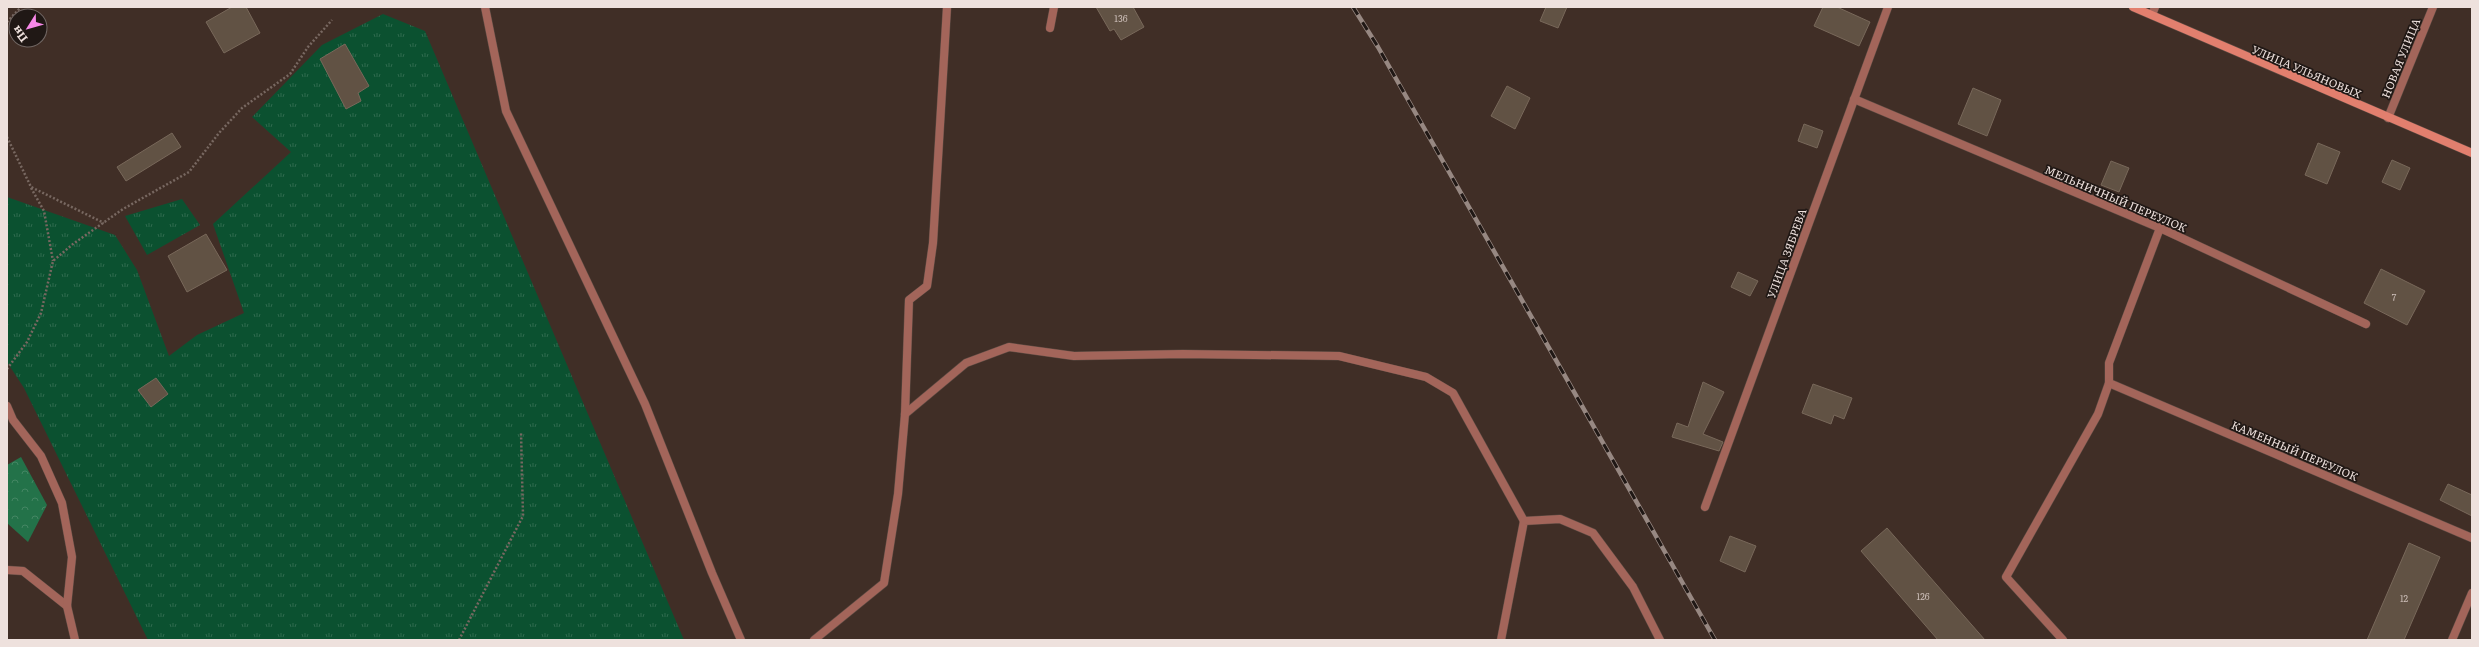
<svg xmlns="http://www.w3.org/2000/svg" width="2479" height="647" viewBox="0 0 2479 647" font-family="Literata,serif">
<defs>
<pattern id="forest-crowns" width="20" height="18" patternUnits="userSpaceOnUse"><rect width="20" height="18" fill="#237249"/><path d="M2 6a3 3 0 1 1 6 0M12 15a3 3 0 1 1 6 0" fill="none" stroke="#438663"/></pattern>
<pattern id="park-tufts" width="24" height="20" patternUnits="userSpaceOnUse"><rect width="24" height="20" fill="#0b5130"/><path d="M3 7l-1-3M5 7V3M7 7l1-3M15 17l-1-3M17 17v-4M19 17l1-3" fill="none" stroke="#2f6a4e"/></pattern>
</defs>
<rect width="100%" height="100%" fill="#402e26"/>
<!-- forest -->
<polygon fill="url(#forest-crowns)" points="21,457 47,505 28,542 7,523 7,465"/>
<!-- park -->
<g fill="url(#park-tufts)">
<polygon points="383,14 425,31 684,640 148,640 24,388 7,362 7,197 115,235 137,270 169,356 197,335 244,313 213,224 291,152 252,117 322,45"/>
<polygon points="182,199 200,225 147,255 125,216"/>
</g>
<!-- building -->
<g fill="#615244" stroke="#78685a">
<polygon points="232,7 246,7 260,33 224,53 206,22"/>
<polygon points="1096,7 1133,7 1144,27 1121,40 1114,29 1110,31"/>
<polygon points="1546,7 1567,7 1558,28 1540,21"/>
<polygon points="1823,7 1837,7 1870,22 1859,46 1814,26"/>
<polygon points="345,44 369,86 358,93 361,101 346,109 320,59"/>
<polygon points="1507,86 1530,98 1515,129 1491,116"/>
<polygon points="1973,88 2001,100 1987,136 1958,124"/>
<polygon points="1804,124 1823,131 1817,148 1798,141"/>
<polygon points="172,133 181,147 126,181 117,167"/>
<polygon points="2318,143 2340,152 2327,184 2305,175"/>
<polygon points="2392,160 2410,168 2400,190 2382,182"/>
<polygon points="2111,161 2129,168 2119,192 2101,185"/>
<polygon points="206,234 227,270 187,292 168,256"/>
<polygon points="2381,269 2425,291 2407,325 2364,303"/>
<polygon points="1738,272 1758,281 1750,296 1731,287"/>
<polygon points="156,378 168,394 151,407 138,390"/>
<polygon points="1703,382 1724,392 1703,434 1723,442 1719,451 1672,437 1677,423 1688,427"/>
<polygon points="1813,384 1852,398 1844,419 1834,415 1831,424 1802,413"/>
<polygon points="2448,484 2472,495 2472,516 2440,500"/>
<polygon points="1887,528 1985,640 1938,640 1861,551"/>
<polygon points="1730,536 1756,546 1745,572 1720,561"/>
<polygon points="2409,543 2440,557 2404,640 2367,640"/>
</g>
<g fill="none" stroke-linecap="round" stroke-linejoin="round">
<!-- lane casing -->
<g stroke="#5c4b43" stroke-width="9">
<g id="lane">
<polyline points="485,7 506,111 645,404 712,573 741,640"/>
<polyline points="1050,28 1054,7"/>
<polyline points="905,414 966,363 1009,347 1074,356 1183,354 1339,356 1426,377 1453,393 1524,521"/>
<polyline points="7,570 23,571 67,606"/>
<polyline points="814,640 884,583 898,494 905,414 909,300 927,286 933,243 947,7"/>
<polyline points="1501,640 1524,521 1560,519 1593,533 1633,587 1660,640"/>
<polyline points="2063,640 2006,577 2098,414 2109,383 2109,363 2160,228"/>
</g>
</g>
<!-- street casing -->
<g stroke="#5c4b43" stroke-width="9">
<g id="street">
<polyline points="2152,15 2155,7"/>
<polyline points="1854,99 2160,228 2366,324"/>
<polyline points="2388,118 2433,7"/>
<polyline points="2109,383 2472,538"/>
<polyline points="7,406 13,420 41,456 62,503 72,557 67,606 75,640"/>
<polyline points="1705,507 1888,7"/>
<polyline points="2452,640 2472,593"/>
</g>
</g>
<!-- secondary casing -->
<g stroke="#5c4b43" stroke-width="9">
<polyline id="secondary" points="2133,7 2472,153"/>
</g>
<!-- path -->
<g stroke="#786861" stroke-width="2.5" stroke-dasharray="2 2" stroke-linecap="butt">
<polyline points="7,22 21,7"/>
<polyline points="7,137 31,187 104,223"/>
<polyline points="31,188 44,211 53,261"/>
<polyline points="7,369 27,342 41,313 53,261 73,244 123,209 189,172 219,133 242,108 290,74 308,47 332,20"/>
<polyline points="459,640 523,516 521,432"/>
</g>
<!-- lane -->
<use href="#lane" stroke="#a3655a" stroke-width="8"/>
<!-- street -->
<use href="#street" stroke="#a3655a" stroke-width="8"/>
<!-- secondary -->
<use href="#secondary" stroke="#e27f6e" stroke-width="8"/>
<!-- rail casing -->
<g stroke="#978882" stroke-width="4.5">
<polyline id="rail" points="1353,7 1378,47 1715,640"/>
</g>
<!-- rail -->
<use href="#rail" stroke="#201815" stroke-width="3" stroke-dasharray="9" stroke-linecap="butt"/>
</g>
<g text-anchor="middle" dominant-baseline="central" stroke-width="3.5" stroke-linejoin="round" paint-order="stroke">
<!-- number labels -->
<g font-size="9" fill="#cbbdb7">
<text x="1121" y="18">136</text>
<text x="2394" y="297">7</text>
<text x="1923" y="596">126</text>
<text x="2404" y="598">12</text>
</g>
<!-- street labels -->
<g font-size="11" fill="#eee1dd" stroke="#201815">
<text transform="translate(2400 58) rotate(-68)">НОВАЯ УЛИЦА</text>
<text transform="translate(2307 71) rotate(23)">УЛИЦА УЛЬЯНОВЫХ</text>
<text transform="translate(2116 198) rotate(23)">МЕЛЬНИЧНЫЙ ПЕРЕУЛОК</text>
<text transform="translate(1786 253) rotate(-70)">УЛИЦА ЗЯБРЕВА</text>
<text transform="translate(2295 450) rotate(23)">КАМЕННЫЙ ПЕРЕУЛОК</text>
</g>
</g>
<!-- border -->
<rect width="2479" height="647" fill="none" stroke="#eee1dd" stroke-width="16"/>
<!-- north arrow -->
<g transform="translate(28 28) rotate(233)"><circle r="19" fill="#201815" stroke="#726865"/>
<path d="M0-3L7 15L0 10L-7 15Z" fill="#f888e9"/>
<text y="-6" font-size="11" font-weight="bold" text-anchor="middle" fill="#eee1dd">Пн</text>
</g>
</svg>
